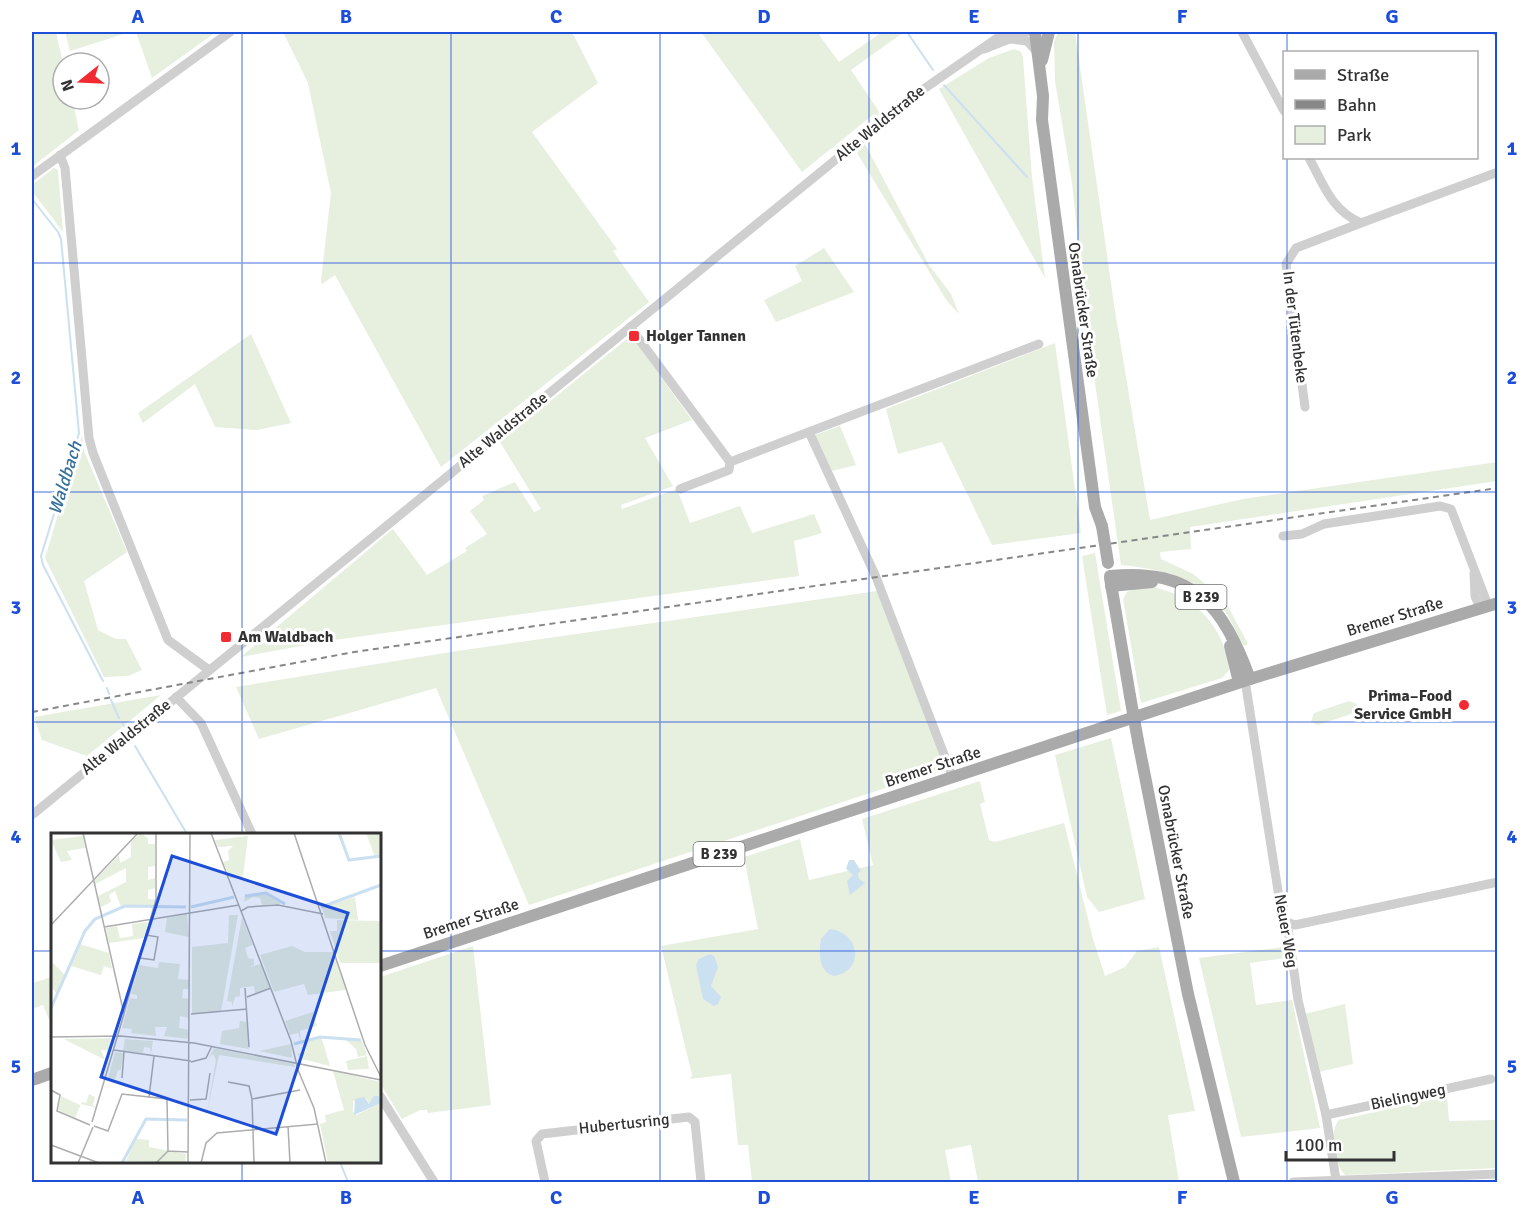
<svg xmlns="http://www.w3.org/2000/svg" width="1529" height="1214" viewBox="0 0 1529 1214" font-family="Signika,sans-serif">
<rect width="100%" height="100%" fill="#fff"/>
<!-- green -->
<g fill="#e7efdf">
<polygon points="32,32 56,32 63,63 63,99 72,99 79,130 32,167"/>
<polygon points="65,32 130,32 70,51"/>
<polygon points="136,32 216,32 152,78"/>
<polygon points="283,32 572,32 598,83 532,132 617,249 613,251 649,302 441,467 335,275 322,284 321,280 331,193 308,83"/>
<polygon points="701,32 817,32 839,62 882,32 904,32 851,70 880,113 876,116 874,114 802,172"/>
<path d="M1058 32H1075L1115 311 1150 520 1243 499 1497 462V481L1190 527 1191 549 1160 552 1161 559 1193 574 1224 599 1248 644 1244 646C1237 635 1232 621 1224 610 1200 577 1159 569 1121 565L1088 334 1072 183 1055 81 1054 42Z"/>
<polygon points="1014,49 1021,52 1023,58 1032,177 1045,278 939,89 989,58"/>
<polygon points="865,144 929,265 951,294 959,314 947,301 857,153"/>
<polygon points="54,168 58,170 63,232 32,191 32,185"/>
<polygon points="824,248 854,292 776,322 764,300 802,281 795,266"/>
<polygon points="251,334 291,423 257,430 215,427 195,384 143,423 138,413"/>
<polygon points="628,338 633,338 692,420 645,438 673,486 621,505 622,509 677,489 690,523 740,506 752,533 814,514 822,533 794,541 799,576 334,640 241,657 393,529 427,575 467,551 465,548 487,534 470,511 484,500 482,496 515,482 534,512 541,509 500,442"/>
<polygon points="1055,343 1081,533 992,545 942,442 898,454 886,409"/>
<polygon points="840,426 856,465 832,471 815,435"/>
<polygon points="82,435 84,451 127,552 84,581 98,630 116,639 126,639 142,670 128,676 104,677 45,558"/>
<polygon points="1095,553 1121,711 1107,715 1082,556"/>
<path d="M1144 586C1190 590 1225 625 1229 670L1222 678 1141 703 1123 599 1127 592Z"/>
<polygon points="877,591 946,768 529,905 436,688 259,739 236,687 457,651"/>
<polygon points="161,695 87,756 42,740 34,717"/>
<polygon points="1349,701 1357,704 1354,713 1318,725 1311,722 1314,713"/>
<polygon points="1111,738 1145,899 1099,912 1087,897 1055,755"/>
<polygon points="980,781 985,802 980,804 989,840 995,842 1064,823 1093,939 1105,976 1125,967 1137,951 1159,947 1195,1111 1168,1115 1179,1182 978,1182 971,1145 945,1150 951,1182 752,1182 748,1145 738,1145 731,1074 690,1079 692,1075 661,946 758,929 744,857 800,839 809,880 873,865 862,819"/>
<polygon points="473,946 491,1105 428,1113 427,1110 420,1110 402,1119 380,1083 380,977"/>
<polygon points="1283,947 1285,958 1250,963 1256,1005 1292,1000 1320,1128 1241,1137 1199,958"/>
<polygon points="52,977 52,1027 43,1005 32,1009 32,983"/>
<polygon points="1345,1004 1353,1064 1319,1072 1305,1014"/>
<path d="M1447 1096 1449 1121 1496 1120 1497 1110V1168L1345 1175C1335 1165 1328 1132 1339 1120Z"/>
</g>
<!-- water -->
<g fill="#cbe0f0">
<polygon points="849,860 854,860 861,871 858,873 859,879 865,883 850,895 847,881 853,875 846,869"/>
<path d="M830 929C859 932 866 970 834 976 818 972 819 952 821 939Z"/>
<polygon points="710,954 714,956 718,967 711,986 721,997 718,1004 714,1006 703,999 696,965 699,959"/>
</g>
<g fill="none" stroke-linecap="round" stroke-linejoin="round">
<!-- stream -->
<g stroke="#cbe0f0" stroke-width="2">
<polyline points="907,32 933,70"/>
<polyline points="944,85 1027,177"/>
<polyline points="32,199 58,232 61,239 79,433 41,556 43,565 103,681"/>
<polyline points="107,688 109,694"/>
<polyline points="111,700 119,718"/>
<polyline points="122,723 125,727"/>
<polyline points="135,746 187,834"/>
<polyline points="340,1162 348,1182"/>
</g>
<!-- minor -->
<g stroke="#cfcfcf" stroke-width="9">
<polyline points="1242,32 1284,111"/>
<polyline points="1497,32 1498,33"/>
<polyline points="1011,39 1027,41 1038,53"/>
<polyline points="984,49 1027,32"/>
<polyline points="60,155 65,168 89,438 93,453 168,640 209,670"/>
<path d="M1309 158C1324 185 1331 210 1361 223L1498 172"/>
<polyline points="32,176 230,32"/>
<polyline points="630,327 730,462"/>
<polyline points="1305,407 1286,264 1296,248 1361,223"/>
<polyline points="809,432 876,577 953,778"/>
<polyline points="680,489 729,470 730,462 1039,344"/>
<polyline points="1283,536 1302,534 1324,524 1440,506 1451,509 1488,605"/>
<polyline points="1474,573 1475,596 1480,608"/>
<polyline points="1245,680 1282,916 1287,922 1298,1000 1326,1115 1336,1180"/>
<polyline points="176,697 201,723 252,834"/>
<polyline points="32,815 915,95 1006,32"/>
<polyline points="1287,922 1295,925 1498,882"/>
<polyline points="380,1096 434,1182"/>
<polyline points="1326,1115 1491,1079"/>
<polyline points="545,1182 536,1141 542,1134 689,1117 695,1122 701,1182"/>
<polyline points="1293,1182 1498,1174"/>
</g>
<!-- major -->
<g stroke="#aaa" stroke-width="12">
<polyline points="1035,32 1043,96 1042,120 1095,507 1102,526"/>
<polyline points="1042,60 1049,32"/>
<path d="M1110 576C1195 568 1223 606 1250 679"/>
<polyline points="1110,578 1130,696"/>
<polyline points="1111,586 1152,582"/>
<polyline points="1230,646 1239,682"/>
<polyline points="1138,741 1188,994 1234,1182"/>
<polyline points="380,966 1250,679 1498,603"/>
<polyline points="32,1080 52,1073"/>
</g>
<!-- rail -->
<polyline stroke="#878787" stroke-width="2" stroke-dasharray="6 4.5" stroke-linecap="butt" points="32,712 354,652 1498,488"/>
<!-- major-bridge -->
<g stroke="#aaa" stroke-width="12">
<polyline points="1102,526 1108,563"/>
<polyline points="1130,696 1138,741"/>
</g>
</g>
<!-- grid -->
<path fill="none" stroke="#1d4ed8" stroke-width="1.5" stroke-opacity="0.55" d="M242 32V834M451 32V1182M660 32V1182M869 32V1182M1078 32V1182M1287 32V52M1287 158V1182M32 263H1498M32 492H1498M32 722H1498M32 951H52M380 951H1498M242 1162V1182"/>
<!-- markers -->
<g fill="#f22a31" stroke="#fff" stroke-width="2">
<rect x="628" y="330" width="12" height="12" rx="3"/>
<rect x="220" y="631" width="12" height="12" rx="3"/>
<circle cx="1464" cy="705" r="6"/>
</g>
<g text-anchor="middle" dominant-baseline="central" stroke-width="6" stroke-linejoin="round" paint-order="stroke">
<!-- shield labels -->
<g fill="#fff" stroke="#707070" stroke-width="1.5">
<rect x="1175.5" y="585" width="51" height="24" rx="4.5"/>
<rect x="693.5" y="842" width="51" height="24" rx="4.5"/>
</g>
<g font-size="15" font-weight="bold" fill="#323232">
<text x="1201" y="597">B 239</text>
<text x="719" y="854">B 239</text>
</g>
<!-- street labels -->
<g font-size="16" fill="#323232" stroke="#fff">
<text transform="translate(880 123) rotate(-39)">Alte Waldstraße</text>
<text transform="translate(1083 310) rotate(82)">Osnabrücker Straße</text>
<text transform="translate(1295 327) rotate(83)">In der Tütenbeke</text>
<text transform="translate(503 430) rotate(-39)">Alte Waldstraße</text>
<text transform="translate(1395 617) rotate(-17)">Bremer Straße</text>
<text transform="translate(126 737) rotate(-39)">Alte Waldstraße</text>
<text transform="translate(933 767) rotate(-18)">Bremer Straße</text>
<text transform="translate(1176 852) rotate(79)">Osnabrücker Straße</text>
<text transform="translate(471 919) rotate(-18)">Bremer Straße</text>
<text transform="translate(1286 931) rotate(80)">Neuer Weg</text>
<text transform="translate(1408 1097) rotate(-12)">Bielingweg</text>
<text transform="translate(624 1124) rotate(-6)">Hubertusring</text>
</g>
<!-- poi labels -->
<g font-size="16" font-weight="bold" fill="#323232" stroke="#fff" text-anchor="start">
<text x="646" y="336">Holger Tannen</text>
<text x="238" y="637">Am Waldbach</text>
<text x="1452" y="696" text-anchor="end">Prima–Food<tspan x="1452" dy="18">Service GmbH</tspan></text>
</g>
<!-- water labels -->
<g font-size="18" font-style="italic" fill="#38719c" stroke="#fff">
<text transform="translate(65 478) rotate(-73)">Waldbach</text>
</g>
</g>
<!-- overview -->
<g transform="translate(51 833)">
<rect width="330" height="330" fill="#fff"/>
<path d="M89 0 97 5V11H104V33L97 34V47L104 45V55L97 57V66H104L101 74H70L64 58 58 62 60 69 50 74 47 63 75 49V35L44 51V47L68 22 69 30 80 24V9ZM315 0H330V22L324 24ZM32 3 34 15 16 18 21 27 10 29 0 7ZM197 3 192 44 179 45 172 29 178 27 177 18 182 13 167 14 164 7ZM213 60 230 71 211 72 209 65 202 64 193 69 194 63ZM304 64 307 87 274 85 271 74ZM136 81 138 104 114 99 116 85ZM178 82H187L170 179 141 180V114L177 110ZM50 83 34 97 29 111 58 120 61 136 53 133 50 142 20 133 0 177 6 161 0 154V128L15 143 33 96ZM191 84 202 112 194 115 197 125 203 126V132L198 134 210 131 219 155 204 160 203 153 189 155V163L184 164 181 174V169L176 168ZM286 87 330 88V130H289L279 98H286ZM97 89 93 105 58 110 55 95 66 93 69 105 82 103 81 91ZM241 113 254 119H283L295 157 257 162 253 151 223 159 209 122ZM108 129 129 131 127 146 138 147V156H132L131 165 138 166V185L129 183 128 195 138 197V206L113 203 116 194H104L105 203 80 200 81 196 71 195 79 165 86 166V162L80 161 88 132 107 135ZM262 179 266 193 249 198 250 209 247 200 239 202 234 188ZM189 188 196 189 198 216 169 211 171 198 188 195ZM270 204 274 216 279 233 251 226 246 221 256 218 253 209ZM60 205 58 214 62 218 50 217 54 227 13 206ZM74 206 102 208 100 221 99 215 93 214 92 220 72 218ZM294 206 311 208 316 222 307 224 305 216ZM240 211 241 225 208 218ZM163 215 243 231 244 234 168 222 155 284 165 227 162 221 158 225ZM64 219 72 220 70 237H67L64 246 57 245ZM316 223 318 236 297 237 295 228ZM282 238 330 249V267L328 263 318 271 315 266 302 268V279L305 282 330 270V330H277L269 291 275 289 274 282 293 277ZM38 261 44 264 42 272 46 275 30 271 24 285 7 277 10 263 29 272 31 269 35 270ZM85 306 98 307V314L135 321 134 330 75 328Z" fill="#e7efdf"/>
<path d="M323 263H328L330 270 303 282 304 266 313 264 318 271Z" fill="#cbe0f0"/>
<path fill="none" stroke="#cbe0f0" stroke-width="3" d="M288 0 298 27 330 23M194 63 215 60 234 71M140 74 183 64M270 74 330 52M0 175 34 98 44 86 74 73 135 74M243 211 269 204 310 207M71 330 95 286 136 287"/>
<path fill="none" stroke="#adadad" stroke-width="1.5" d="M32 0 73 181 41 289M160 0 240 208 247 237M243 0 314 212 330 244M190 78 197 74 227 72 272 81M0 92 87 0M53 94 188 72M89 125 103 127 107 104 95 102M194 155 198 214M196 164 220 155M73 180 105 66V0M140 181 196 176M0 204 69 203 143 210 330 247M63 217 140 228M140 229 155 225 161 213M247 237 263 275 275 330M71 245 73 219M177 249 198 253 201 266M0 257 9 262 6 278 39 292M98 264 103 223M139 267 155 266 159 240M43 293 57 298 71 261 116 266 117 318M237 293 239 330M0 312 48 330M27 330 42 294M105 330 117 318 137 319M137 330 139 0M150 330 155 310 166 300 267 291M203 330 201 266 249 257"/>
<path fill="#1d4ed8" fill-opacity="0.15" stroke="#1d4ed8" stroke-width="3" d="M121 23 297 80 225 301 50 244Z"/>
<rect width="330" height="330" fill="none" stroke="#323232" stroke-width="3"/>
</g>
<!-- border -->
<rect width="1529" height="1214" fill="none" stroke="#ffffff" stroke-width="66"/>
<!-- legend -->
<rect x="1283" y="51" width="195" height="108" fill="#ffffff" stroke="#adadad" stroke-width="1.5"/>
<rect x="1295" y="70" width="30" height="9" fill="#aaaaaa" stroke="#adadad" stroke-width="1.5"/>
<text x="1337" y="81" font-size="18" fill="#323232">Straße</text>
<rect x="1295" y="100" width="30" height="9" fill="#878787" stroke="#adadad" stroke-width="1.5"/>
<text x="1337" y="111" font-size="18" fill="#323232">Bahn</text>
<rect x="1295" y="126" width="30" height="18" fill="#e7efdf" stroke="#adadad" stroke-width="1.5"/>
<text x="1337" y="141" font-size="18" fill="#323232">Park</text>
<!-- north arrow -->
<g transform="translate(81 81) rotate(252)"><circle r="28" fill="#ffffff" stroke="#adadad" stroke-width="1.5"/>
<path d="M0-4.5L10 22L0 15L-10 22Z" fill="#f22a31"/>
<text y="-9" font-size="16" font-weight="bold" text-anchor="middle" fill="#323232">N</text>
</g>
<!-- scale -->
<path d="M1286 1151v9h108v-9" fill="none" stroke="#323232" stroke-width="3"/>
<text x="1295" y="1151" font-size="18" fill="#323232" stroke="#ffffff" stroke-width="4.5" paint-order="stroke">100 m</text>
<rect x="33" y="33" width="1463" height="1148" fill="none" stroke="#1d4ed8" stroke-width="2"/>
<g font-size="20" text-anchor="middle" font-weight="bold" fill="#1d4ed8">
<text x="138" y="23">A</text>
<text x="346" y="23">B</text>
<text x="556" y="23">C</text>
<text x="764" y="23">D</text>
<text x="974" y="23">E</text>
<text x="1182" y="23">F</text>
<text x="1392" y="23">G</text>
<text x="16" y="155">1</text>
<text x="1512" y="155">1</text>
<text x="16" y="384">2</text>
<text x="1512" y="384">2</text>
<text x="16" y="614">3</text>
<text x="1512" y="614">3</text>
<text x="16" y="843">4</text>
<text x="1512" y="843">4</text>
<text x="16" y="1073">5</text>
<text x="1512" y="1073">5</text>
<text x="138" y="1204">A</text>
<text x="346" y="1204">B</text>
<text x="556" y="1204">C</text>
<text x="764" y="1204">D</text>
<text x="974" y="1204">E</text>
<text x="1182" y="1204">F</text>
<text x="1392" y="1204">G</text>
</g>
</svg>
